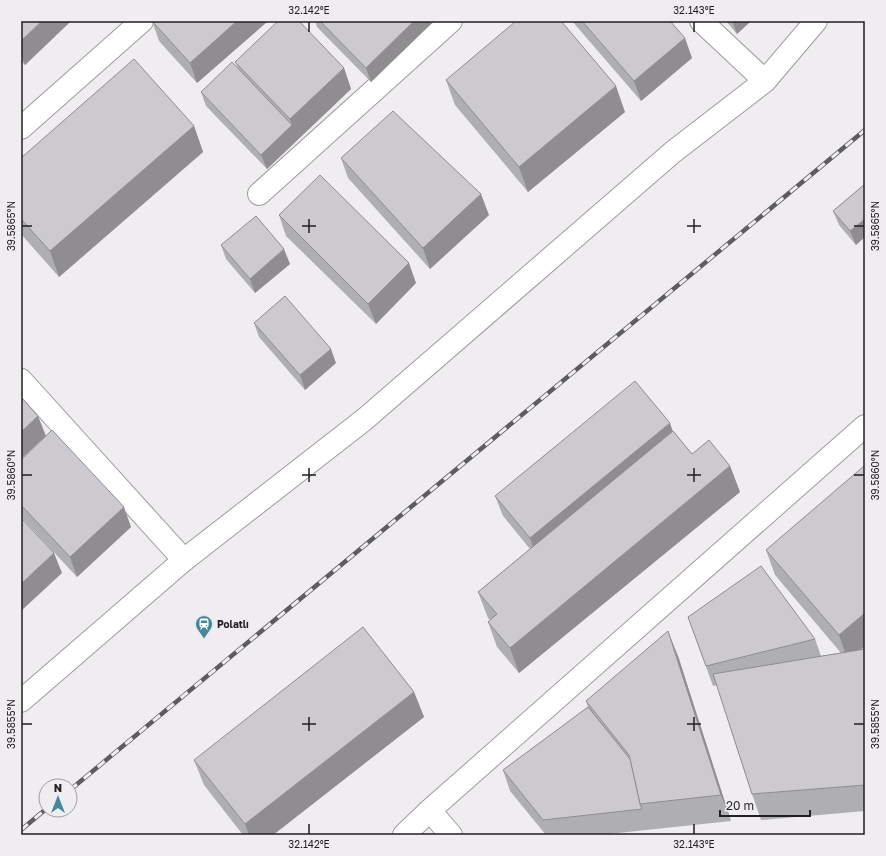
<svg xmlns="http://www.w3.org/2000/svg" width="886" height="856" viewBox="0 0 886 856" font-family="'Golos Text',sans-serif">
<rect width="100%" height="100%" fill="#f0edf0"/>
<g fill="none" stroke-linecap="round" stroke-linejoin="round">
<!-- street casing -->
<g stroke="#9e9b9e" stroke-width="24">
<g id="street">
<polyline points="701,21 765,81"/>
<polyline points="21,128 142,21"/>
<polyline points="259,194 451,21"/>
<polyline points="21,380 184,560"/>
</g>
</g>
<!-- secondary casing -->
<g stroke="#9e9b9e" stroke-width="24">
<g id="secondary">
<polyline points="21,701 184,560 365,419 673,152 765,81 816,21"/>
<polyline points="429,811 432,813 451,835"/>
<polyline points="404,835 429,811 865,426"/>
</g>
</g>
<!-- street -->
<use href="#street" stroke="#fff" stroke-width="22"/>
<!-- secondary -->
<use href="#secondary" stroke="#fff" stroke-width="22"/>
<!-- rail casing -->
<g stroke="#5d5c5e" stroke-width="4.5">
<g id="rail">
<polyline points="70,790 865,130"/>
<polyline points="21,830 46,809"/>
</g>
</g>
<!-- rail -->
<use href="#rail" stroke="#f0edf0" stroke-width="3" stroke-dasharray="9" stroke-linecap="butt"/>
</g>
<!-- wall -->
<g fill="#afaeb1">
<polygon points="21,21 70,22 25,65 21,61"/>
<polygon points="152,21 268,21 197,83 159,41"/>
<polygon points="315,21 434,21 371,82 317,27"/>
<polygon points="572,21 670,21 692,58 641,101"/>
<polygon points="726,21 751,21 737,34"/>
<polygon points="235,62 344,68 351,89 267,169 206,106 201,92 238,68"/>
<polygon points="446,80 625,112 528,192 455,105"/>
<polygon points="194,126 203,152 59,277 21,234 21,158"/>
<polygon points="341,158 489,215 430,269 348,178"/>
<polygon points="865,184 856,245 839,225 833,211"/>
<polygon points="279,215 416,283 376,324 286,236"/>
<polygon points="221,245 290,264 255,293 226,259"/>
<polygon points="254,323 336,363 305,390 259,337"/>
<polygon points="673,431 692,454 730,466 740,492 519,673 497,647 488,622 490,620 488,618 478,592 530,549 503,516 495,496"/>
<polygon points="21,460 131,527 77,577 21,517"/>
<polygon points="865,467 865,646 861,650 865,649 865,811 761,820 752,794 717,685 713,686 688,617 815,639 821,656 841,653 775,575 766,550"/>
<polygon points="678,656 731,821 599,835 546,835 510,791 503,770 588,707 586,701"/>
<polygon points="414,692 424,717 273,835 243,835 204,785 194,760"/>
</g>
<!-- shaded-wall -->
<g fill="#8f8d90">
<polygon points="42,21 69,21 70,22 25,65 21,54 21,41"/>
<polygon points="237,21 268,21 197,83 190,63"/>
<polygon points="414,21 434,21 371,82 366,68"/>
<polygon points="732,21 751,21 737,34"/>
<polygon points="685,38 692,58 641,101 634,81"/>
<polygon points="344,68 351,89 267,169 261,155 292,125 290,119"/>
<polygon points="616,86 625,112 528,192 519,167"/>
<polygon points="194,126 203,152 59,277 50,251"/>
<polygon points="481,194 489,215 430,269 423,248"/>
<polygon points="865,219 865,237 856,245 850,231"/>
<polygon points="284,249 290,264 255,293 250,279"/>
<polygon points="409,263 416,283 376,324 368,304"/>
<polygon points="331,349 336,363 305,390 300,375"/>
<polygon points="38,416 46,436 21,459 21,432"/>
<polygon points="670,423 677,444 537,559 530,538"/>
<polygon points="730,466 740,492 519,673 510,648"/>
<polygon points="124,507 131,527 77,577 70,557"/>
<polygon points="54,553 62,573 21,611 21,584"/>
<polygon points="865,613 865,646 848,661 839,635"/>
<polygon points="668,631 678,656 731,821 721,795"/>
<polygon points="414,692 424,717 273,835 249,835 245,824"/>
</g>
<!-- building -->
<g fill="#cccace" stroke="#8f8d90">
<polygon points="21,21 42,21 21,41"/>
<polygon points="152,21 237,21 190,63"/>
<polygon points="278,21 299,21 344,68 290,119 235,62"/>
<polygon points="320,21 414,21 366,68"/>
<polygon points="516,21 561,21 616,86 519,167 446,80"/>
<polygon points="582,21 670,21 685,38 634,81"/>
<polygon points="134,59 194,126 50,251 21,219 21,158"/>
<polygon points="232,62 292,125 261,155 201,92"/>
<polygon points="393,111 481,194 423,248 341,158"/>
<polygon points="320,175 409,263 368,304 279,215"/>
<polygon points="865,184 865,219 850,231 833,211"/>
<polygon points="256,216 284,249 250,279 221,245"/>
<polygon points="285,296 331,349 300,375 254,323"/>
<polygon points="635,381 670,423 530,538 495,496"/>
<polygon points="21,397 38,416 21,432"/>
<polygon points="52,430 124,507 70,557 21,505 21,460"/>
<polygon points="673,431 692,454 709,440 730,466 510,648 488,622 497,614 478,592"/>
<polygon points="864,466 865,467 865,613 839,635 766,550"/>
<polygon points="21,518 54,553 21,584"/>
<polygon points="761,566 815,639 706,666 688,617"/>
<polygon points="363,627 414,692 245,824 194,760"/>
<polygon points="668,631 721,795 640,804 629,755 586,701"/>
<polygon points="865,649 865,785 752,794 713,674"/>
<polygon points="588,707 630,759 640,804 642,809 543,820 503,770"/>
</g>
<!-- ticks -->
<path fill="none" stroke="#201f21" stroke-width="1.5" d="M309 22V32M694 22V32M309 219V233M694 219V233M22 226H32M302 226H316M687 226H701M854 226H864M309 468V482M694 468V482M22 475H32M302 475H316M687 475H701M854 475H864M309 717V731M694 717V731M22 724H32M302 724H316M687 724H701M854 724H864M309 824V834M694 824V834"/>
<!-- icons -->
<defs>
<g id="station-pin" transform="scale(0.9)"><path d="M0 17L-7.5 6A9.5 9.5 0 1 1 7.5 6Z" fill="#46879a" stroke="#f0edf0"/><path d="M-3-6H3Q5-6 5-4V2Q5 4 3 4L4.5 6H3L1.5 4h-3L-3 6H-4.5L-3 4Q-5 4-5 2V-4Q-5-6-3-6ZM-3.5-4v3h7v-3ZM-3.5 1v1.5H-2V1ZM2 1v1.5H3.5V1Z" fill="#fff"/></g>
</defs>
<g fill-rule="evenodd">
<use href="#station-pin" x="204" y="624"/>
</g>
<g text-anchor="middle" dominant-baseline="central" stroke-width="4" stroke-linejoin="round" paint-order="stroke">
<!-- poi labels -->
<g font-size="10" font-weight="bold" fill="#201f21" stroke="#f0edf0" text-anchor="start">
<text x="217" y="624">Polatlı</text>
</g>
</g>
<!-- border -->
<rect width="886" height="856" fill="none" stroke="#f0edf0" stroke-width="44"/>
<!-- north arrow -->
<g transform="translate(58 798)"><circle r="19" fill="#f0edf0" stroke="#9d9b9d"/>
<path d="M0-3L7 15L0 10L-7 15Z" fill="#46879a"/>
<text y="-6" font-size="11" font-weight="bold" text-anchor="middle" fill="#201f21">N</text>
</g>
<!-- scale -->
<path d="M720 810v6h90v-6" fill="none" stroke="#201f21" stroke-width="2"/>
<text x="726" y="810" font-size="12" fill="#201f21" stroke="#f0edf0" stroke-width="3" paint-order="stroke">20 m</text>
<rect x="22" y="22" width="842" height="812" fill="none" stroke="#201f21" stroke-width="1.5"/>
<g font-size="10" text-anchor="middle" fill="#201f21">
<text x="309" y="14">32.142°E</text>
<text x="694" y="14">32.143°E</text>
<text transform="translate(11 226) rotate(-90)" y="4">39.5865°N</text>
<text transform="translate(875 226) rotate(-90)" y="4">39.5865°N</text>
<text transform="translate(11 475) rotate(-90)" y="4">39.5860°N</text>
<text transform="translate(875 475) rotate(-90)" y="4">39.5860°N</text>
<text transform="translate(11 724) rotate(-90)" y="4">39.5855°N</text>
<text transform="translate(875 724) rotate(-90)" y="4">39.5855°N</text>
<text x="309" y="848">32.142°E</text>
<text x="694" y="848">32.143°E</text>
</g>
</svg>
